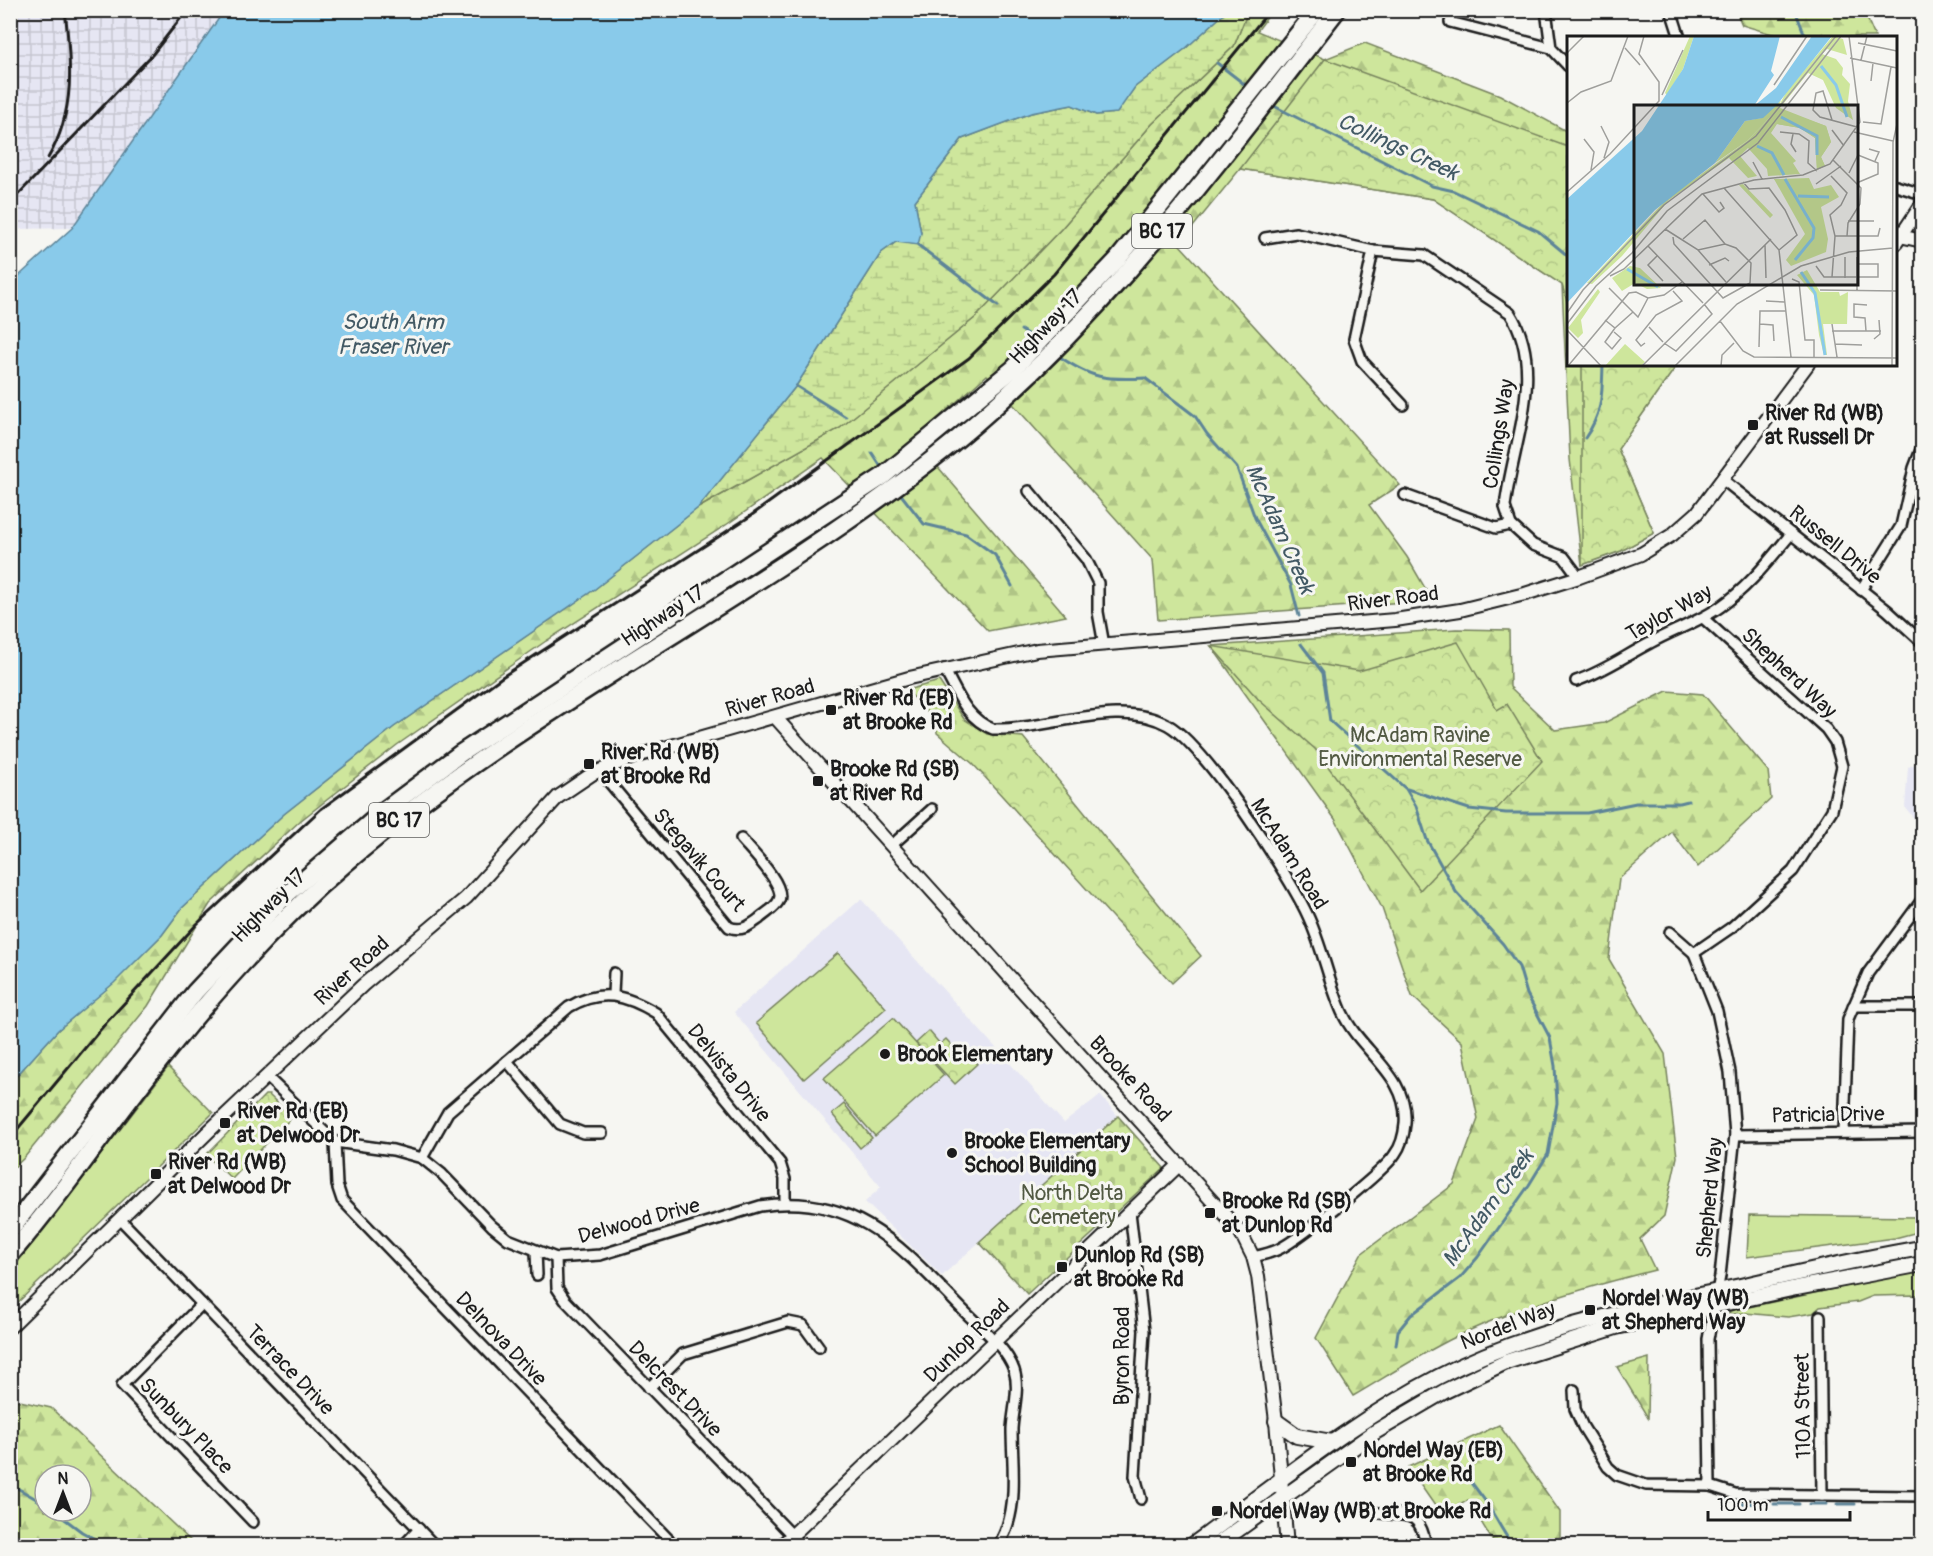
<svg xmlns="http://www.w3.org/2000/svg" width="1933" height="1556" viewBox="0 0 1933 1556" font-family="Pangolin,sans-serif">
<defs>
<pattern id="industrial-grid" width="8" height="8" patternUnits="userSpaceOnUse" patternTransform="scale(1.5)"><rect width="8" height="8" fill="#e6e6f3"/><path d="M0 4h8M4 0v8" fill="none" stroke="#c5c5d0"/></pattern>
<pattern id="forest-firs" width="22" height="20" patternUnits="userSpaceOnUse" patternTransform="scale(1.5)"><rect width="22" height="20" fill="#cee69c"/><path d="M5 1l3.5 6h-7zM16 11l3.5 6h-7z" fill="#b0c586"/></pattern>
<pattern id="wetland-marsh" width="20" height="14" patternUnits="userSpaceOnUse" patternTransform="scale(1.5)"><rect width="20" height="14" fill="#cee69c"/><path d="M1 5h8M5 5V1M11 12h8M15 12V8" fill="none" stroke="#b0c586"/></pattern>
<pattern id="cemetery-stones" width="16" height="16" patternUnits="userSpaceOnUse" patternTransform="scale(1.5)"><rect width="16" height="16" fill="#cee69c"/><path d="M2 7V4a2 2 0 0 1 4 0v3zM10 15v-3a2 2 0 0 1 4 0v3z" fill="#b0c586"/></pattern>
<pattern id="park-crowns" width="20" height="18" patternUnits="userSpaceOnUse" patternTransform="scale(1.5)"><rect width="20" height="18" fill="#cee69c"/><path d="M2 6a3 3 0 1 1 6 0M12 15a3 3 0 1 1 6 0" fill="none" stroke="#b0c586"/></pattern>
</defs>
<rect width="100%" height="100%" fill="#f6f6f2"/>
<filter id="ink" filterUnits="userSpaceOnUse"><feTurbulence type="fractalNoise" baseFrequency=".0167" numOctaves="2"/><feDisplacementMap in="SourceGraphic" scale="12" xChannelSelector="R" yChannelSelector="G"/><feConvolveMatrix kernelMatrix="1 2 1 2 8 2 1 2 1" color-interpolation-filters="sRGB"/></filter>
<g filter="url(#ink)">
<!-- built -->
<g fill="#e6e6f3">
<polygon points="1922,762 1922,829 1905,807 1908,767"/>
<polygon points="861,899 1064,1123 1100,1095 1118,1116 942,1276 865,1202 881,1187 734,1012"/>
</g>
<!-- industrial -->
<polygon fill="url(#industrial-grid)" points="11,11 224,11 72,228 21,229 11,239"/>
<!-- grass -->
<g fill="#cee69c" stroke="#75815c" stroke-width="1.5">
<polygon points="838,953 886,1008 804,1079 756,1023"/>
<polygon points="893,1018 944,1075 875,1136 824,1078"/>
<polygon points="168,1067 213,1113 11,1309 11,1271"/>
<polygon points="1749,1215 1916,1217 1918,1232 1895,1238 1747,1257"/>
<polygon points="1914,1272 1922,1272 1922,1299 1919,1295 1873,1296 1858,1302 1820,1307 1813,1313 1788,1317 1745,1313 1729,1314 1730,1311"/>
</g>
<!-- forest -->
<g fill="url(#forest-firs)" stroke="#75815c" stroke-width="1.5" fill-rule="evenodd">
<polygon points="1248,11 1272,11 1257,31 1325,59 1365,43 1500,95 1568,132 1568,364 1677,365 1618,449 1654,533 1621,551 1582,565 1570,459 1562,285 1433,199 1240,169 1179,244 1400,485 1369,505 1407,557 1432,600 1158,620 1153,560 987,375 914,439 1066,616 988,631 823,458 726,525 546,641 397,745 300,821 210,904 148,1006 24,1158 11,1170 11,1082 58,1030 113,983 162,935 182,908 284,814 394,727 595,589 698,508 840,428 976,317 1061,229 1152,124 1234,46"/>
<polygon points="1736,11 1864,11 1875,37 1782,37 1742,25"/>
<path d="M1456 629 1509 630 1510 687 1555 730 1604 723 1667 691 1703 694 1768 771 1771 799 1698 867 1672 832 1619 879 1609 959 1665 1054 1677 1157 1664 1216 1640 1239 1655 1270C1586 1287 1503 1311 1440 1345 1410 1361 1382 1379 1353 1396L1316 1338 1361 1254 1454 1184 1478 1119 1462 1042 1412 996 1382 908 1335 819 1211 646Z"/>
<polygon points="1649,1358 1648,1418 1617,1367"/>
<path d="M11 1399 51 1408 195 1545 16 1546 11 1543ZM45 1475H81V1511H45Z"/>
<polygon points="1499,1425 1560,1512 1560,1545 1495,1545 1468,1500 1442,1516 1408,1467"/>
</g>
<!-- wetland -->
<polygon fill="url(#wetland-marsh)" stroke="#75815c" stroke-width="1.5" points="1227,11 1248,11 1234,46 1152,124 1061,229 976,317 840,428 698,508 796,386 881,253 896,242 921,233 915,201 962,139 1031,113 1072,105 1096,115 1116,113 1135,87 1185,49"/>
<!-- cemetery -->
<polygon fill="url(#cemetery-stones)" stroke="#75815c" stroke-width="1.5" points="1118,1116 1164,1168 1027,1294 979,1242"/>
<!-- park -->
<g fill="url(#park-crowns)" stroke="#75815c" stroke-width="1.5">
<polygon points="1325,59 1568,147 1568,304 1562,285 1433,199 1240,169"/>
<polygon points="1582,365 1677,365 1618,449 1654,533 1621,551 1582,565"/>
<polygon points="1458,642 1497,710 1507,704 1542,761 1420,890 1315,749 1259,700 1211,646 1359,671"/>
<polygon points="939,681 964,719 987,734 1023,737 1201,956 1172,983 973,764 937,733 937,723 907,690"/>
<polygon points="929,1031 940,1044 946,1039 959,1053 968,1053 978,1063 955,1084 916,1043"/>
<polygon points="265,1095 269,1095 292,1117 232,1179 206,1155"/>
<polygon points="844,1104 872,1138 860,1148 832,1114"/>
</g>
<!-- water -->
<polygon fill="#89caea" stroke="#5d8498" stroke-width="1.5" points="224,11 1227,11 1185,49 1135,87 1117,113 1096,115 1072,105 1031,113 962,139 915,201 921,233 918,245 896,242 881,253 796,386 698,508 595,589 394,727 284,814 182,908 162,935 114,983 58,1030 11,1082 11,283 72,228"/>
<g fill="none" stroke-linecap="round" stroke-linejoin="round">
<!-- stream -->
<g stroke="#5d8498" stroke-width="3">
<polyline points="1795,10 1806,38"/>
<polyline points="1217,63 1248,87"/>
<polyline points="1272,105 1432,186 1454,191 1538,231 1568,256"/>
<polyline points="918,245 998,306"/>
<polyline points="1021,330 1035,339"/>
<path d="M1057 355C1092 379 1105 380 1145 378L1195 416 1207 434 1237 468 1255 518 1291 585 1299 616"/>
<polyline points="796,386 846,417"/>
<path d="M1585 438C1603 412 1602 395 1603 364"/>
<polyline points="872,453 883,470"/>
<polyline points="899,492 924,524 966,534 995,555 1012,586"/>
<polyline points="1301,644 1323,673 1330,721 1406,789 1416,806 1427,840 1456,892 1503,944 1519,967 1527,994 1550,1038 1555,1066 1557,1103 1548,1154 1529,1185 1478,1257 1460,1278 1411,1315 1398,1331 1396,1345"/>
<polyline points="1407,789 1469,809 1506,813 1587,813 1636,803 1680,803 1688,801"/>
<path d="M1445 1444C1458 1465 1472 1483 1486 1502 1495 1516 1502 1531 1513 1546"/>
<polyline points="10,1484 45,1504"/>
<polyline points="1724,1500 1730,1501"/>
<polyline points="1739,1503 1767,1504"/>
<polyline points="1774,1504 1799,1504"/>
<polyline points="1809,1504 1827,1504"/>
<polyline points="1837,1504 1855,1504"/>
<polyline points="54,1511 82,1532 108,1546"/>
</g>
<!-- minor casing -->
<g stroke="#1c1c1c" stroke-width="14">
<g id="minor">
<polyline points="1546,10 1551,48 1568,66"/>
<polyline points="1671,10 1680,38"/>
<polyline points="1450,22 1551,48"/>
<polyline points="1896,186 1922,194"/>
<path d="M1265 238 1296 233 1373 251 1424 255 1510 313C1547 370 1512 445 1505 507L1511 525 1533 545 1564 557 1579 577"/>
<polyline points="1373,251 1354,339 1362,361 1403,405"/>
<polyline points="1722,479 1887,610 1922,642"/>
<polyline points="1029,491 1086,559 1098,583 1098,612 1104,645"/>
<polyline points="1405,495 1496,528 1511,525"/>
<polyline points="1861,590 1901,526 1914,468 1922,447"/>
<polyline points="1703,618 1826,729 1835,742 1842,766 1832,810 1793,871 1732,927 1694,953 1717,1011 1730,1072 1735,1135 1720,1276 1708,1339 1710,1486"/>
<path d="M944 669C957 692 966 719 993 729 1045 731 1120 697 1168 725 1205 746 1287 872 1307 914 1322 945 1328 980 1342 1012 1360 1052 1409 1075 1405 1124 1404 1135 1401 1146 1395 1154 1385 1171 1298 1240 1279 1249 1271 1253 1262 1255 1253 1257"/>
<path d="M1576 681C1603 672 1625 656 1650 643 1673 630 1699 622 1720 607 1749 587 1769 560 1791 534"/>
<path d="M599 770 729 927C742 932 749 926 759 919 765 913 776 908 779 900 786 885 751 851 741 839"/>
<polyline points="891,846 932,809"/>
<polyline points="1670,932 1694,953"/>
<polyline points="613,994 614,973"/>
<polyline points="1853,1006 1922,1006"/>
<polyline points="507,1061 560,1124 583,1133 602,1133"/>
<path d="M267 1077 335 1142 393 1150 422 1158 442 1174 492 1226 508 1239 556 1258 600 1255 760 1206C856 1191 903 1249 964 1311 981 1328 1006 1347 1014 1370 1020 1388 1013 1411 1012 1429 1012 1468 1020 1511 998 1546"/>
<polyline points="1844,1132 1848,1019 1868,973 1922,900"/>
<polyline points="1735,1135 1922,1132"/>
<polyline points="335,1142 337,1185 342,1200 675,1546"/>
<path d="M422 1158 448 1112 569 1007C601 988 626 995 656 1013L780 1163 785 1179V1202"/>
<polyline points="1130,1212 1144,1331 1135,1476 1141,1499"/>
<polyline points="120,1219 435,1546"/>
<polyline points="536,1251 537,1275"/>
<polyline points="556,1258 557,1288 565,1300 792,1535"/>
<polyline points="202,1304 122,1385 253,1522"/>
<polyline points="1820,1316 1822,1495"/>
<polyline points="649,1388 683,1354 788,1322 803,1325 819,1347"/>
<polyline points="1574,1390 1575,1409 1583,1427 1608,1467 1617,1475 1646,1485 1710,1486 1735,1494 1922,1496"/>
<path d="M1366 1510C1397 1521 1419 1501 1426 1546"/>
<polyline points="403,1546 419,1529"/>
</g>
</g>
<!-- tertiary casing -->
<g stroke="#1c1c1c" stroke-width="16">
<g id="tertiary">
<polyline points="1900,236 1922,241"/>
<polyline points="1896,243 1922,204"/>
<polyline points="775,717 1241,1233 1253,1257 1258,1276 1276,1421 1287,1546"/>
<polyline points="10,1327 208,1132 363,985 466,898 558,797 592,774 633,757 909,678 1037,650 1395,620 1460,610 1525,594 1579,577 1641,554 1672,535 1697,513 1808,364"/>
<polyline points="781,1546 1180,1164"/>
</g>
</g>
<!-- secondary casing -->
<g stroke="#1c1c1c" stroke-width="18">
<g id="secondary">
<polyline points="1276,1421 1297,1436 1332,1442"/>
<path d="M1191 1546C1272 1488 1349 1423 1438 1377 1526 1331 1622 1312 1718 1291 1786 1276 1854 1259 1922 1248"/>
<polyline points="1215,1546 1375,1432 1445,1391 1506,1362 1616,1327 1796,1288 1922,1264"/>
</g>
</g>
<!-- motorway casing -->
<g stroke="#1c1c1c" stroke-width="21">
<g id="motorway">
<polyline points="10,1230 195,992 285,896 386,809 461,753 882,477 1013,369 1117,260 1317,10"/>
<path d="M10 1255C55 1204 93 1147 134 1094 197 1011 266 931 346 863 525 709 743 606 930 461 1092 335 1212 171 1337 10"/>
</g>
</g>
<!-- minor -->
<use href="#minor" stroke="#f6f6f2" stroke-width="9"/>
<!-- tertiary -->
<use href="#tertiary" stroke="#f6f6f2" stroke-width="12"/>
<!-- secondary -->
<use href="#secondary" stroke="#f6f6f2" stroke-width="14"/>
<!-- motorway -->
<use href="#motorway" stroke="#f6f6f2" stroke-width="16"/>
<!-- rail -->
<g stroke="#1c1c1c" stroke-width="3">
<path d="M48 158C76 111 71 62 65 10"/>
<polyline points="10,203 152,55 187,10"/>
<polyline points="10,1138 105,1024 197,924 321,809 502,677 749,517 969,358 1054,274 1270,10"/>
</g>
</g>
</g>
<!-- markers -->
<g fill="#1c1c1c" stroke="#f6f6f2" stroke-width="2">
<rect x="1747" y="419" width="12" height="12" rx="3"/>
<rect x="825" y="704" width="12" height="12" rx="3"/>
<rect x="583" y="758" width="12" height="12" rx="3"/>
<rect x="812" y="775" width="12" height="12" rx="3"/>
<circle cx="885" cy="1054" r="6"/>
<rect x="219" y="1117" width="12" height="12" rx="3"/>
<circle cx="952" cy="1153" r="6"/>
<rect x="150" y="1168" width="12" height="12" rx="3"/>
<rect x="1204" y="1207" width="12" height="12" rx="3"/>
<rect x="1056" y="1261" width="12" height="12" rx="3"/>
<rect x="1584" y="1304" width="12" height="12" rx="3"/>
<rect x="1345" y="1456" width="12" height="12" rx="3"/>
<rect x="1211" y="1505" width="12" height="12" rx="3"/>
</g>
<g text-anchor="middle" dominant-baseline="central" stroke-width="6" stroke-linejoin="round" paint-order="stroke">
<!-- shield labels -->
<g fill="#f6f6f2" stroke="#5d5d5c" stroke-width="1.5">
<rect x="1132" y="214" width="60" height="34" rx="4.5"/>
<rect x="369" y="803" width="60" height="34" rx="4.5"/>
</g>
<g font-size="20" font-weight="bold" fill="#1c1c1c">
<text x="1162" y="231">BC 17</text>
<text x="399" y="820">BC 17</text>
</g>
<!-- street labels -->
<g font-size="21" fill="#1c1c1c" stroke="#f6f6f2">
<text transform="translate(1046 327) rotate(-46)">Highway 17</text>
<text transform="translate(1499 434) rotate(-81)">Collings Way</text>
<text transform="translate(1835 545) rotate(39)">Russell Drive</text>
<text transform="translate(1393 599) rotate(-7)">River Road</text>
<text transform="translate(1669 613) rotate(-29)">Taylor Way</text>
<text transform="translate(663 616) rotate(-33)">Highway 17</text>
<text transform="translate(1789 673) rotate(43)">Shepherd Way</text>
<text transform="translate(770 698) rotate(-16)">River Road</text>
<text transform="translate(1289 854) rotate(58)">McAdam Road</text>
<text transform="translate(699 860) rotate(49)">Stegavik Court</text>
<text transform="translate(269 906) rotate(-45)">Highway 17</text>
<text transform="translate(352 971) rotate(-42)">River Road</text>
<text transform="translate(729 1073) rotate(51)">Delvista Drive</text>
<text transform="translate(1130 1079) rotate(47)">Brooke Road</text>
<text transform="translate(1828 1115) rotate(-1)">Patricia Drive</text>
<text transform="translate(1710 1198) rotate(-84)">Shepherd Way</text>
<text transform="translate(639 1221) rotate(-15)">Delwood Drive</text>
<text transform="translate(1508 1326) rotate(-21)">Nordel Way</text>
<text transform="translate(501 1339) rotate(46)">Delnova Drive</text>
<text transform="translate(967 1341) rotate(-44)">Dunlop Road</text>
<text transform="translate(1122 1356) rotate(-90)">Byron Road</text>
<text transform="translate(290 1370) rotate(46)">Terrace Drive</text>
<text transform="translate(675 1389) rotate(46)">Delcrest Drive</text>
<text transform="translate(1803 1406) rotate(-91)">110A Street</text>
<text transform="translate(186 1426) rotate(46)">Sunbury Place</text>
</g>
<!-- poi labels -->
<g font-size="21" font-weight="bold" fill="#1c1c1c" stroke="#f6f6f2" text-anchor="start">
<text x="1765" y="413">River Rd (WB)<tspan x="1765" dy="24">at Russell Dr</tspan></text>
<text x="843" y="698">River Rd (EB)<tspan x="843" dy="24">at Brooke Rd</tspan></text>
<text x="601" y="752">River Rd (WB)<tspan x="601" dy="24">at Brooke Rd</tspan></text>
<text x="830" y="769">Brooke Rd (SB)<tspan x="830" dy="24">at River Rd</tspan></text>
<text x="897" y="1054">Brook Elementary</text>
<text x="237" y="1111">River Rd (EB)<tspan x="237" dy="24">at Delwood Dr</tspan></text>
<text x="964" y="1141">Brooke Elementary<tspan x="964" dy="24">School Building</tspan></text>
<text x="168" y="1162">River Rd (WB)<tspan x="168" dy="24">at Delwood Dr</tspan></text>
<text x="1222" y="1201">Brooke Rd (SB)<tspan x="1222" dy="24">at Dunlop Rd</tspan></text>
<text x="1074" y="1255">Dunlop Rd (SB)<tspan x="1074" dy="24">at Brooke Rd</tspan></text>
<text x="1602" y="1298">Nordel Way (WB)<tspan x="1602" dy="24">at Shepherd Way</tspan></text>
<text x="1363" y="1450">Nordel Way (EB)<tspan x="1363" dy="24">at Brooke Rd</tspan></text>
<text x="1229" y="1511">Nordel Way (WB) at Brooke Rd</text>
</g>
<!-- park labels -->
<g font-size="21" fill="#515942" stroke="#f6f6f2">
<text x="1420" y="735">McAdam Ravine<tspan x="1420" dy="24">Environmental Reserve</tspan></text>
<text x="1072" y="1193">North Delta<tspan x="1072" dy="24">Cemetery</tspan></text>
</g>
<!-- water labels -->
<g font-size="22" font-style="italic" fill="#425964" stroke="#f6f6f2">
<text transform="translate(1398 147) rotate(25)">Collings Creek</text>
<text x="393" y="322">South Arm<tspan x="393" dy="25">Fraser River</tspan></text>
<text transform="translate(1280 529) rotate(66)">McAdam Creek</text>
<text transform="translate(1488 1208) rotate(-54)">McAdam Creek</text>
</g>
</g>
<!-- overview -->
<g transform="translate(1567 36)">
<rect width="330" height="330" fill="#f6f6f2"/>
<path d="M31 253 33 256 14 284 16 297 11 302 1 292Z" fill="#cee69c"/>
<path d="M123 0H127L116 33 100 59 98 57ZM266 0 276 3 280 19 260 13 255 18 269 23 276 32 275 39 283 48 281 65 286 84 269 72 256 44 241 37 213 72 259 90 264 106 254 121 258 130 250 134 248 102 233 92 210 88 204 97 229 125 226 127 233 138 201 140 200 133 181 112 173 120 190 140 181 142 162 122 102 164 55 220 25 248 20 247 100 163 180 105 210 74 219 56ZM242 142 247 153 264 149 272 161 254 171 261 203 259 216 224 230 219 224 238 198 207 143ZM63 230 73 232 94 252 80 253 68 247 55 255 45 242ZM240 234 253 256H272L273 260 281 256 280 288H256L260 319H257L252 299 247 259 230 239Z" fill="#cee69c"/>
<path d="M214 64 210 74 180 105 148 127 178 85 194 82Z" fill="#cee69c"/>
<path d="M220 76 259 90 264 106 254 121 258 130 250 134 248 102 233 92 210 88ZM207 143 224 146 236 143 245 157 231 172ZM176 148 206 179 203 182 172 149ZM58 308 78 326 74 330H38Z" fill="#cee69c"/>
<path d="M127 0H213L204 35 207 39 187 70 209 52 245 0H265L209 70 196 82 178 85 148 127 88 174 0 267V163L75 95 116 33Z" fill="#89caea"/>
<path fill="none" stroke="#89caea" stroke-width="3" d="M254 30 269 49 280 81M214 81 250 100V119M190 110 205 117 217 139M218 143 247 192 246 202 228 224M231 160 262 161M60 233 91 251M234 236 248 257 258 319"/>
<path fill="none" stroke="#9f9f9c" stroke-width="1.5" d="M291 7 330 15M58 12 73 29M0 17 17 0M283 22 330 32M294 24 300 0M304 45 306 27M207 49 240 0M95 59 116 14M0 67 14 56 44 45 61 0M265 84 256 55 249 57 246 74 253 81 290 91M296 86 314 88 324 31M34 90 42 106 37 122M265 94 277 110M213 96 232 98 242 105 241 127 250 135M287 96 326 105M226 98 224 108 229 116M17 103 27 116 24 134M302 113 312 116 308 125M266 124 294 152 293 168 281 187 280 200M186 126 195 143M282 137 291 119 311 127V138L292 146M264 140 280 157 274 169 263 179 268 200 265 241M176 146 182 153 202 152 218 174 230 199 212 214M249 148 274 130M157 152 212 214 224 321M0 156 43 118 92 65V46L72 18 77 0M136 158 152 176 157 172 153 166M281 185H307M98 193 131 214 158 208 169 212 184 227 183 247 156 262 107 208 106 201M268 200H311L313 192M116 203 138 184 158 208M198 209 199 242M81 210 136 267M131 214 159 246M90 220 81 229 96 245M278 221V242M290 221V255M142 229 158 222 162 225M249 230 257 241H311V228H290M43 240 57 233 135 158 187 144 236 139 263 128 293 86 282 0M225 243 232 246 238 304H247V321M42 252 71 281 81 262M253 254 330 255M199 265 218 266M0 277 16 254 97 169 189 100 269 0M38 284 48 292 66 276M153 285 176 315 187 321 330 322M0 288 29 250 65 217 100 175 191 107 274 0M193 288 206 289 207 305M265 288 270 321M82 291 96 306M0 294 34 330M265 295H314M299 295 298 282 287 281V268L300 269M47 296 54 302 45 313 38 306 48 292M307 303 313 298 312 284M78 307 74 310 69 304 89 279 115 265 106 255M97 307 109 315 145 278 137 268M268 308 295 309M192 311 193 275H219M1 330 62 257 69 256 81 262 97 259 115 246M75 330 204 203M108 330 170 268 234 230 282 216 326 212M154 330 155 319 167 307M325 330 326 106 330 88"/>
<path fill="#1c1c1c" fill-opacity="0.15" stroke="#1c1c1c" stroke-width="3" d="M67 69H291V249H67Z"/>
<rect width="330" height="330" fill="none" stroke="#1c1c1c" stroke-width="3"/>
</g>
<!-- margin -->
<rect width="1933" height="1556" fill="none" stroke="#f6f6f2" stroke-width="36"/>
<rect x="18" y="18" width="1897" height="1520" fill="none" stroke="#1c1c1c" stroke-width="2" filter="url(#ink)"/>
<!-- north arrow -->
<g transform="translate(63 1493)"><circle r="28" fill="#f6f6f2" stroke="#9f9f9c" stroke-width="1.5"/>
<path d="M0-4.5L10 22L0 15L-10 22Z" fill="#1c1c1c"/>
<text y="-9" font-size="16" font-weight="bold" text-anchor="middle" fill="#1c1c1c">N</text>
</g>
<!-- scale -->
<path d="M1708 1511v9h142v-9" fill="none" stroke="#1c1c1c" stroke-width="3"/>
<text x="1717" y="1511" font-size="18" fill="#1c1c1c" stroke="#f6f6f2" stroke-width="4.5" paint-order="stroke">100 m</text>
</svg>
